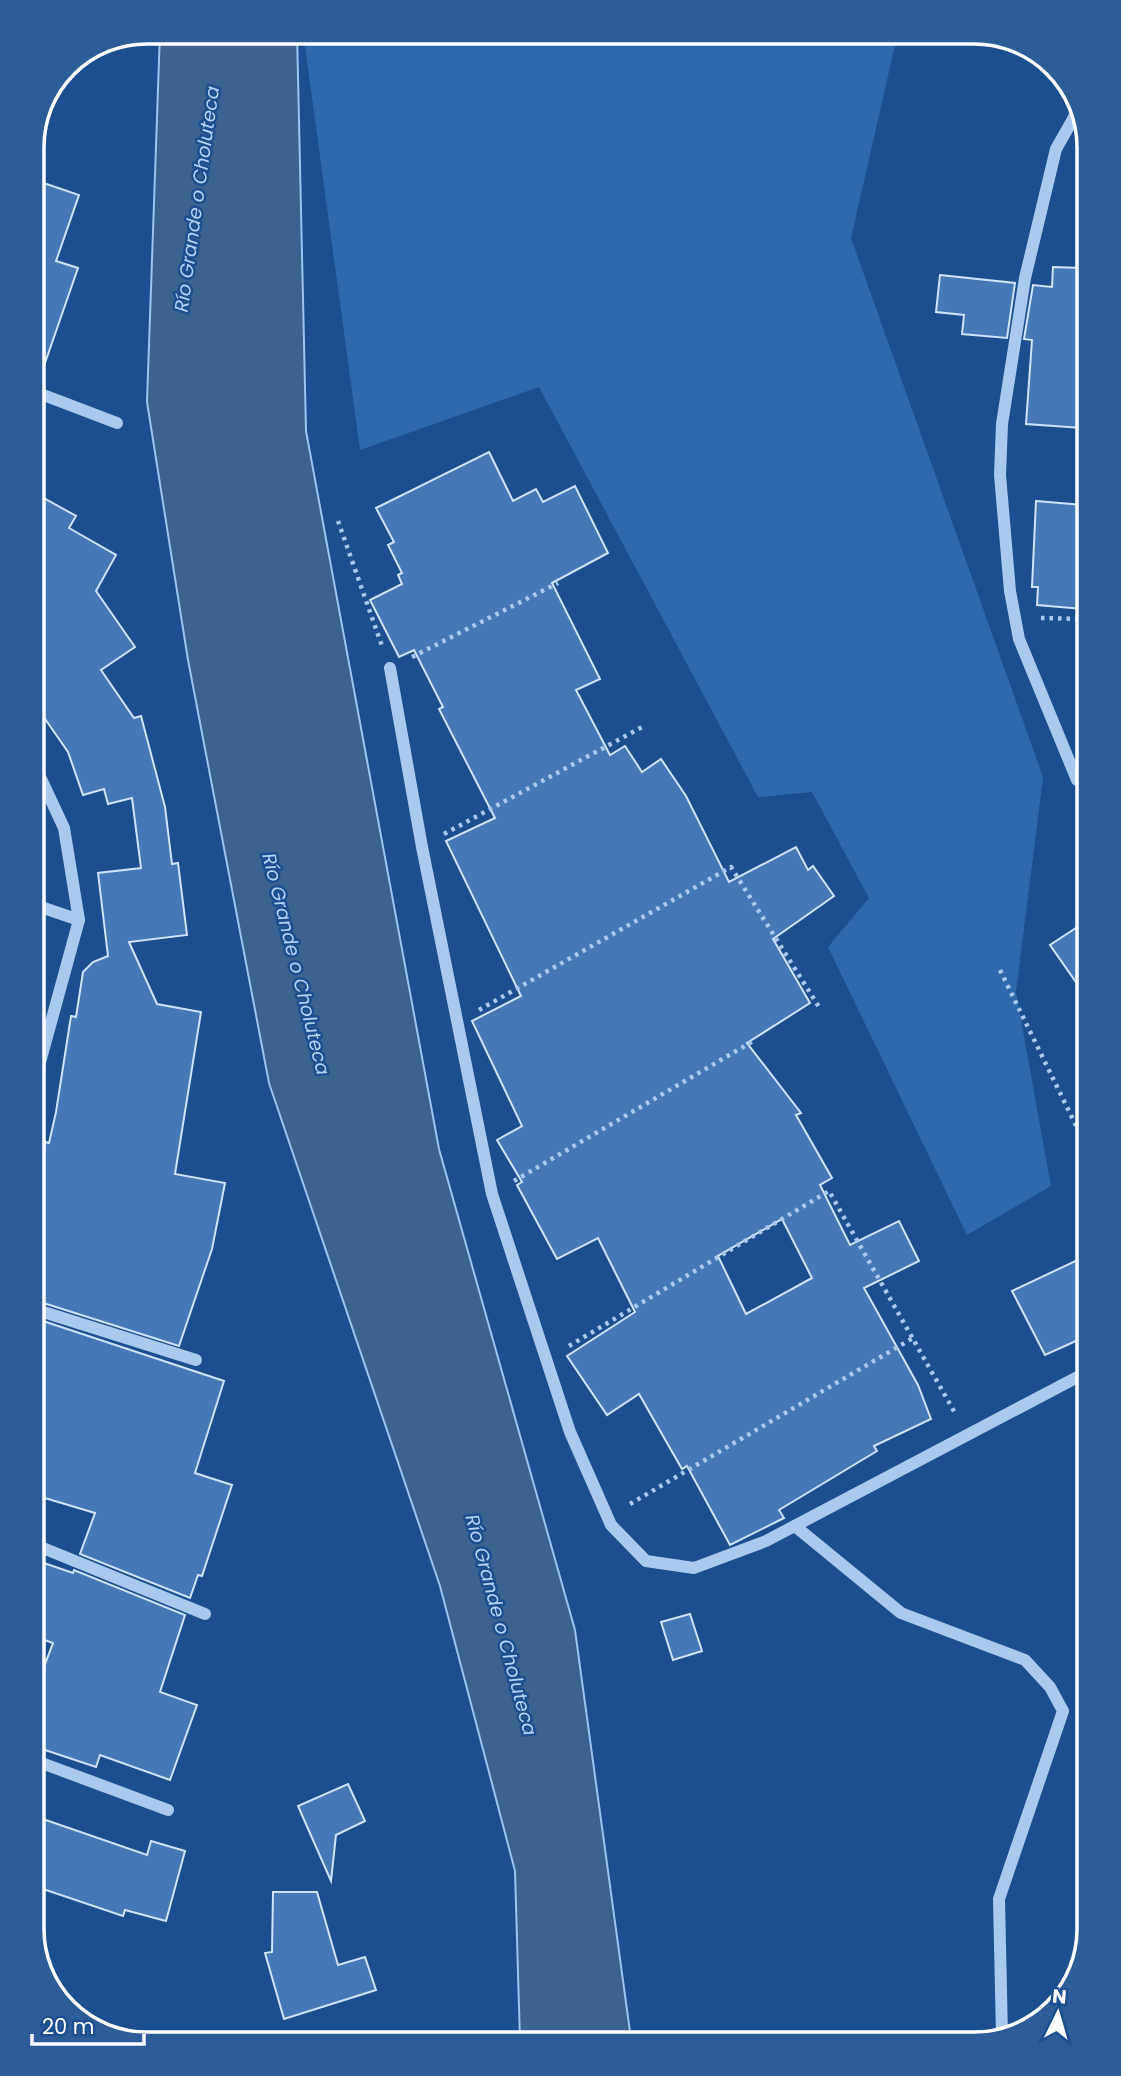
<svg xmlns="http://www.w3.org/2000/svg" width="1121" height="2076" viewBox="0 0 1121 2076" font-family="Poppins,sans-serif">
<rect width="100%" height="100%" fill="#1b4f8f"/>
<!-- green -->
<polygon fill="#2e69ad" points="303,32 898,32 851,238 1043,777 1016,992 1051,1186 967,1235 828,947 869,898 812,792 758,797 539,387 360,450"/>
<!-- water -->
<polygon fill="#3c6290" stroke="#9cc4f0" stroke-width="2" points="160,32 297,32 306,431 439,1149 575,1630 631,2039 520,2040 515,1871 440,1586 269,1083 188,660 147,402"/>
<!-- building -->
<g fill="#4478b7" stroke="#cfe3fa" stroke-width="2" fill-rule="evenodd">
<polygon points="32,179 79,195 56,261 78,268 38,383 33,382"/>
<polygon points="1053,267 1081,268 1082,428 1026,424 1032,340 1024,339 1033,285 1052,287"/>
<polygon points="940,275 1015,283 1007,338 962,334 964,315 936,312"/>
<path d="M489 452 513 501 536 489 543 502 575 486 608 553 552 583 600 679 576 690 610 755 625 746 642 772 661 759 686 796 729 882 796 847 808 870 813 866 834 896 773 939 810 1003 747 1043 801 1113 796 1115 832 1178 820 1185 850 1245 899 1221 919 1261 864 1288 918 1385 931 1419 874 1446 877 1451 779 1510 784 1518 730 1545 687 1466 682 1469 639 1394 607 1415 567 1356 635 1312 598 1238 557 1259 517 1185 522 1182 497 1140 522 1126 472 1021 521 996 446 841 495 818 439 709 443 707 414 650 399 657 370 600 402 584 398 575 402 573 388 545 394 542 376 508ZM782 1219 812 1278 746 1314 718 1256Z"/>
<polygon points="33,492 76,516 69,528 116,555 96,591 135,647 101,670 134,718 141,716 165,807 172,864 178,863 187,935 129,942 157,1004 201,1012 175,1174 225,1183 212,1249 179,1346 37,1301 37,1196 45,1142 49,1143 56,1112 71,1016 76,1017 83,972 93,962 108,956 98,873 141,868 132,798 108,804 104,789 83,795 68,752 34,703"/>
<polygon points="1036,501 1083,505 1083,609 1037,605 1038,587 1032,587"/>
<polygon points="1085,922 1085,995 1050,945"/>
<polygon points="1086,1256 1087,1336 1045,1355 1012,1291"/>
<polygon points="37,1319 224,1381 195,1473 232,1485 202,1576 198,1575 190,1598 80,1554 95,1513 38,1496"/>
<polygon points="38,1561 73,1573 74,1570 185,1615 160,1692 197,1705 170,1780 100,1755 96,1767 39,1748 39,1680 53,1643 39,1638"/>
<polygon points="690,1614 702,1651 673,1660 661,1622"/>
<polygon points="348,1784 365,1821 336,1835 331,1881 298,1806"/>
<polygon points="40,1818 147,1855 151,1841 185,1851 166,1921 125,1910 123,1916 40,1888"/>
<polygon points="273,1892 317,1892 338,1965 365,1957 376,1990 284,2019 265,1953 272,1952"/>
</g>
<g fill="none" stroke-linecap="round" stroke-linejoin="round">
<!-- path -->
<g stroke="#a9c9ee" stroke-width="4.5" stroke-dasharray="3.5 5" stroke-linecap="butt">
<polyline points="338,521 382,646"/>
<polyline points="1041,618 1083,619"/>
<polyline points="412,657 558,583"/>
<polyline points="444,834 644,726"/>
<polyline points="1082,852 1084,856"/>
<polyline points="1000,970 1086,1146"/>
<polyline points="479,1010 731,867 819,1007"/>
<polyline points="514,1181 755,1040"/>
<polyline points="569,1346 829,1191 955,1413"/>
<polyline points="630,1504 913,1338"/>
</g>
<!-- minor -->
<g stroke="#a9c9ee" stroke-width="12">
<polyline points="33,391 117,423"/>
<polyline points="390,668 422,847 492,1194 570,1432 611,1525 646,1561 694,1568 766,1541 1087,1372"/>
<polyline points="35,766 64,828 79,920 36,1077"/>
<polyline points="1077,780 1019,639 1010,591 1000,475 1002,424 1025,278 1056,149 1081,105"/>
<polyline points="35,905 79,920"/>
<polyline points="37,1310 196,1360"/>
<polyline points="795,1526 901,1613 1025,1660 1050,1687 1063,1711 999,1899 1002,2036"/>
<polyline points="38,1546 205,1614"/>
<polyline points="39,1762 168,1810"/>
</g>
</g>
<g text-anchor="middle" dominant-baseline="central" stroke-width="5" stroke-linejoin="round" paint-order="stroke">
<!-- water labels -->
<g font-size="19" font-style="italic" fill="#b5d3f5" stroke="#1b4f8f">
<text transform="translate(197 199) rotate(-82)">Río Grande o Choluteca</text>
<text transform="translate(296 964) rotate(76)">Río Grande o Choluteca</text>
<text transform="translate(501 1625) rotate(75)">Río Grande o Choluteca</text>
</g>
</g>
<!-- crop -->
<path d="M0 0H1121V2076H0ZM147 44H974A103 103 0 0 1 1077 147V1929A103 103 0 0 1 974 2032H147A103 103 0 0 1 44 1929V147A103 103 0 0 1 147 44Z" fill="#2d5d98" fill-rule="evenodd"/>
<path fill="none" stroke="#fff" stroke-width="3.5" d="M147 44H974A103 103 0 0 1 1077 147V1929A103 103 0 0 1 974 2032H147A103 103 0 0 1 44 1929V147A103 103 0 0 1 147 44Z"/>
<!-- north arrow -->
<g transform="translate(1058 2013) rotate(5)" stroke="#1b4f8f" stroke-width="5" paint-order="stroke">
<path d="M0-5L12 26L0 18L-12 26Z" fill="#ffffff"/>
<text y="-10" font-size="19" font-weight="bold" text-anchor="middle" fill="#ffffff">N</text>
</g>
<!-- scale -->
<path d="M32 2034v10h112v-10" fill="none" stroke="#ffffff" stroke-width="3.5"/>
<text x="42" y="2034" font-size="21" fill="#ffffff" stroke="#1b4f8f" stroke-width="5" paint-order="stroke">20 m</text>
</svg>
